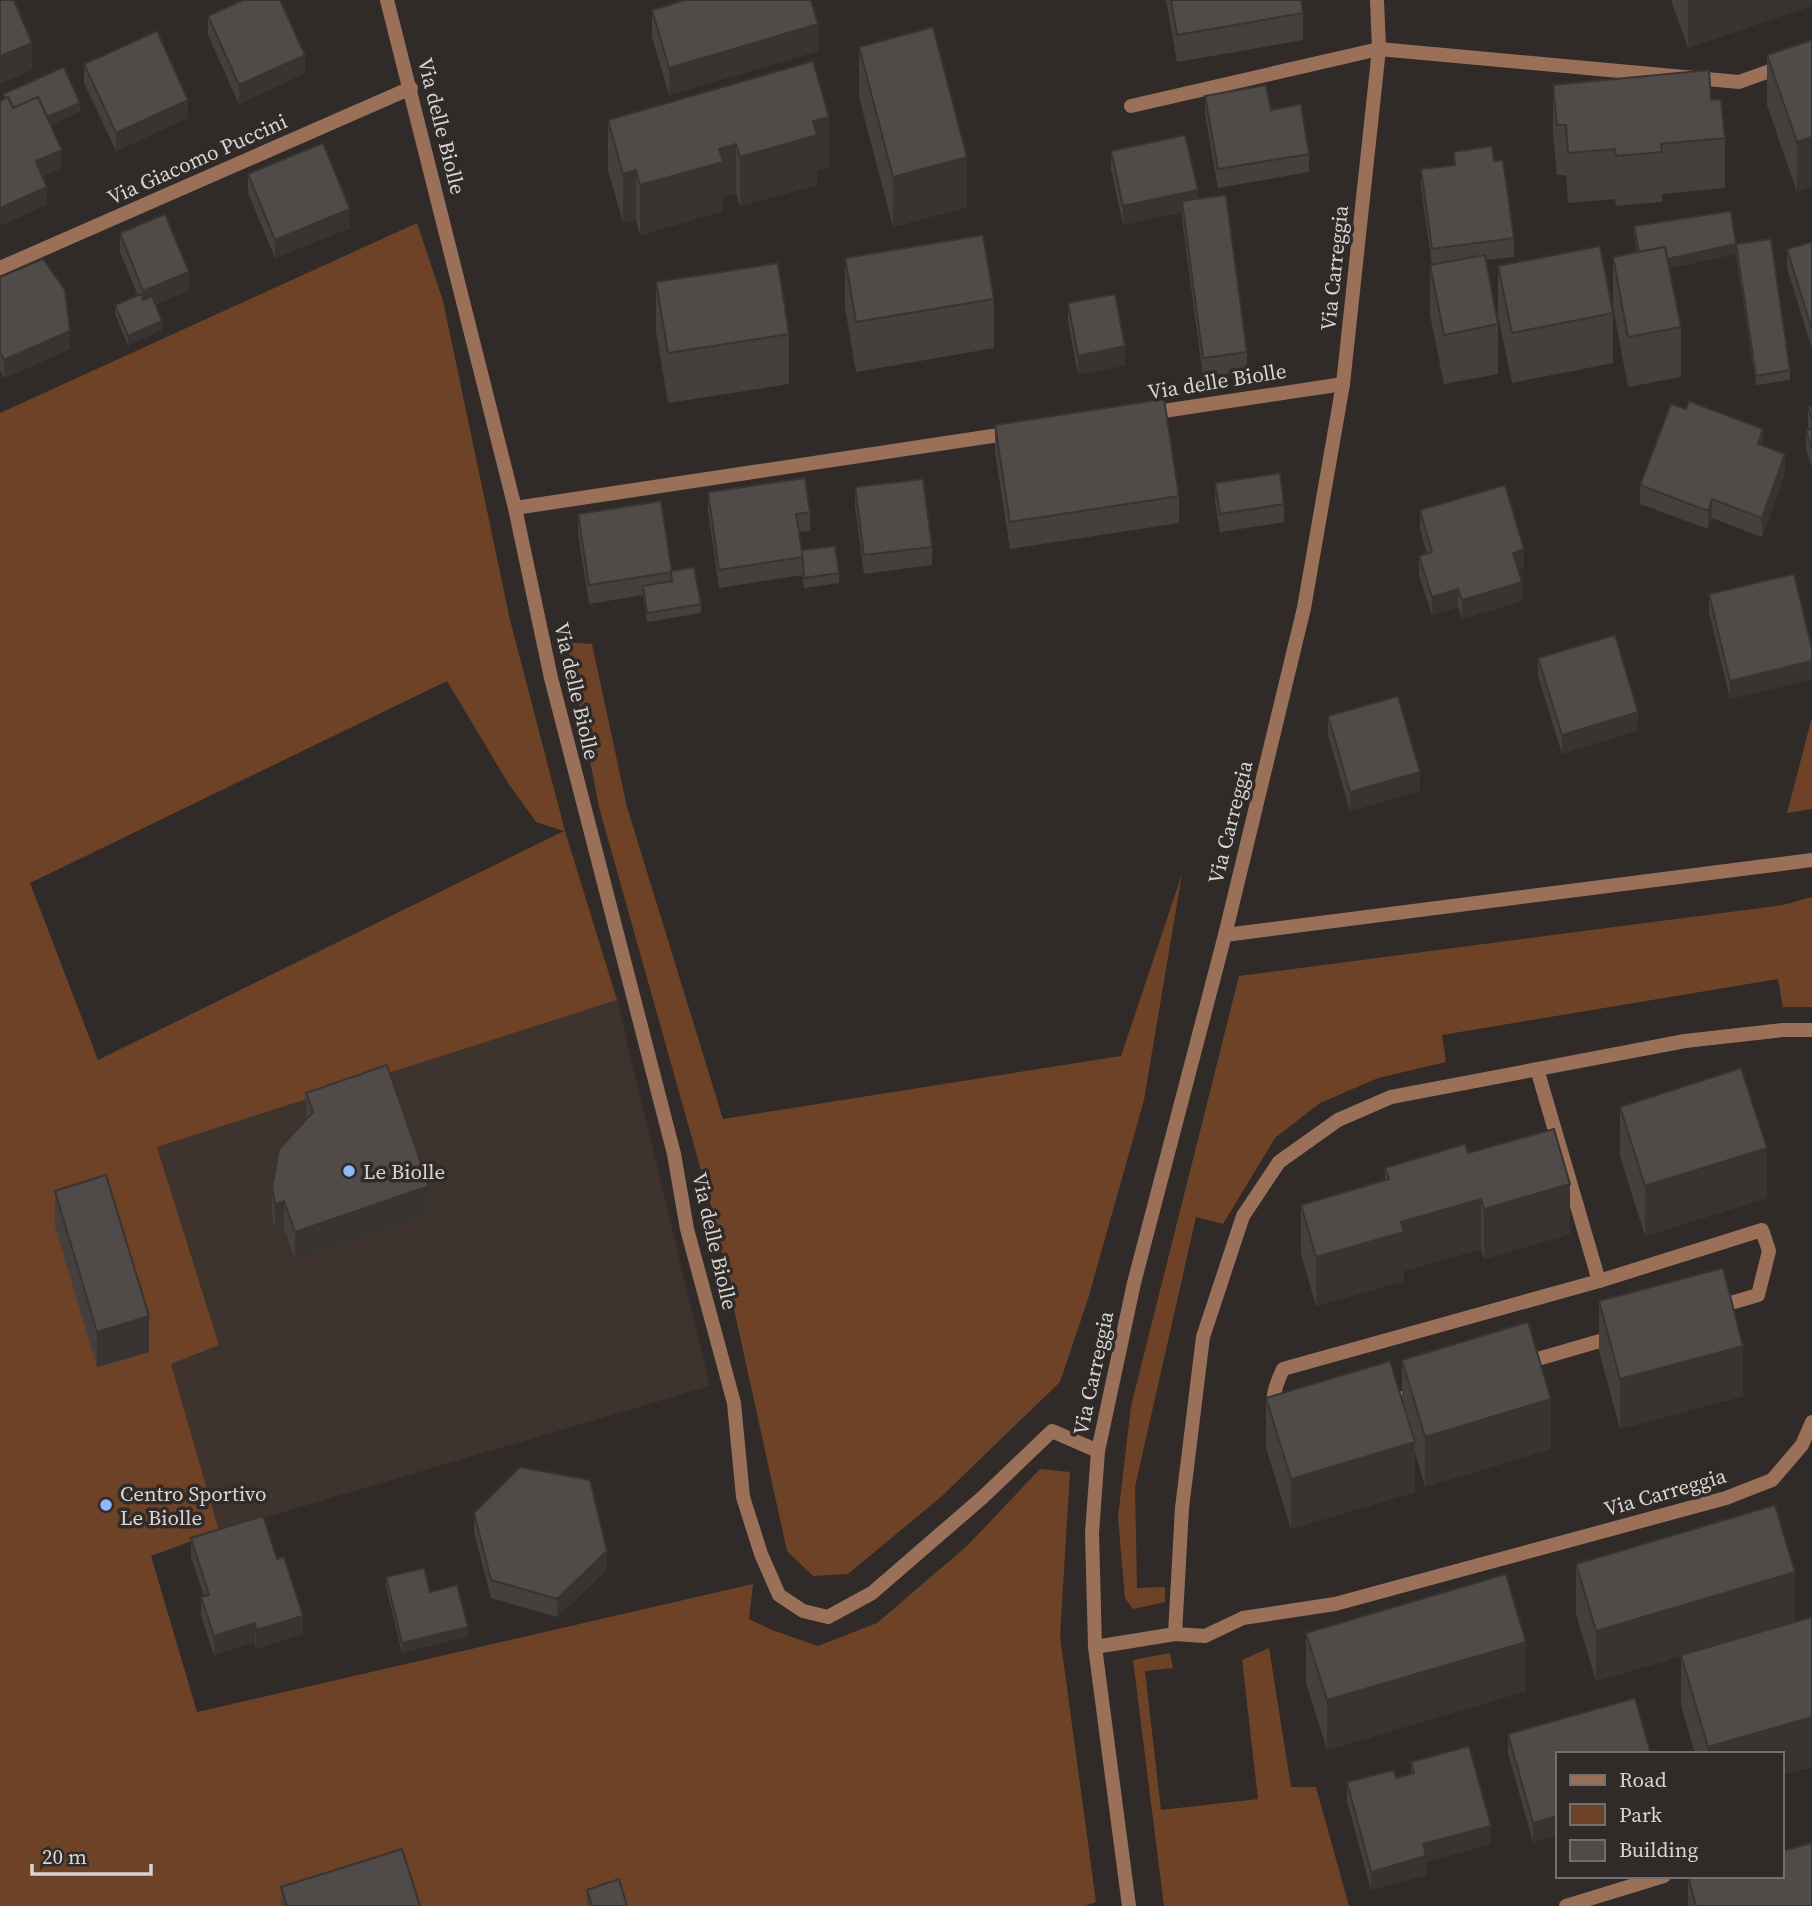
<svg xmlns="http://www.w3.org/2000/svg" width="1812" height="1906" viewBox="0 0 1812 1906" font-family="'Source Serif 4',serif">
<rect width="100%" height="100%" fill="#302b28"/>
<!-- built -->
<polygon fill="#3e332d" points="617,1000 710,1386 219,1531 171,1364 219,1345 157,1147"/>
<!-- green -->
<g fill="#6e4226" fill-rule="evenodd">
<path d="M417 223 443 301 510 620 565 831 617 1000 157 1147 219 1345 171 1364 219 1531 151 1556 197 1712 753 1584 749 1619 772 1630 818 1646 877 1623 968 1545 1040 1469 1070 1472 1060 1636 1096 1902 1085 1906H0V413ZM447 681 508 783 536 822 564 831 98 1060 30 883Z"/>
<polygon points="567,642 592,644 627,807 723,1119 1121,1056 1182,874 1144,1100 1088,1299 1060,1382 941,1497 848,1574 813,1576 787,1551 713,1213 599,807"/>
<polygon points="1812,717 1812,809 1787,813"/>
<polygon points="1812,897 1812,1007 1783,1007 1778,979 1442,1035 1446,1062 1378,1078 1320,1103 1275,1138 1223,1224 1196,1217 1135,1487 1137,1588 1165,1587 1165,1602 1133,1609 1125,1598 1118,1517 1131,1406 1239,976 1783,905"/>
<polygon points="1269,1648 1291,1787 1316,1787 1349,1906 1164,1906 1133,1660 1170,1653 1173,1668 1145,1671 1161,1810 1258,1799 1242,1660"/>
</g>
<g fill="none" stroke-linecap="round" stroke-linejoin="round">
<!-- lane -->
<g stroke="#9a7158" stroke-width="14">
<polyline points="1131,106 1379,49 1739,82 1812,56"/>
<polyline points="1537,1069 1599,1281"/>
<path d="M1762 1230 1769 1251 1758 1295 1286 1432C1270 1404 1270 1398 1283 1369L1599 1281Z"/>
</g>
<!-- street -->
<g stroke="#9a7158" stroke-width="14">
<polyline points="387,0 515,508 551,678 674,1154 687,1229 734,1403 743,1497 761,1554 779,1595 803,1611 828,1617 872,1593 983,1497 1052,1431 1098,1451"/>
<polyline points="0,268 411,88"/>
<polyline points="1150,413 1343,384"/>
<polyline points="515,508 1012,433"/>
<polyline points="1225,935 1812,860"/>
<polyline points="1175,1634 1182,1508 1203,1337 1243,1216 1279,1162 1338,1120 1391,1097 1685,1041 1783,1030 1812,1030"/>
<polyline points="1095,1647 1175,1634 1205,1636 1243,1618 1335,1604 1726,1498 1772,1480 1802,1445 1812,1422"/>
<polyline points="1129,1906 1095,1647 1092,1533 1098,1451 1134,1283 1225,935 1304,608 1343,384 1379,49 1377,0"/>
<polyline points="1566,1906 1664,1876"/>
</g>
</g>
<!-- wall -->
<g fill="#45403e">
<polygon points="1166,0 1301,0 1303,13 1303,40 1177,62"/>
<polygon points="1671,0 1812,0 1688,48"/>
<polygon points="652,10 818,51 669,95 652,37"/>
<polygon points="208,16 305,73 239,104 208,35"/>
<polygon points="1812,40 1812,186 1797,192 1767,105 1767,55"/>
<polygon points="859,47 967,207 893,227 859,97"/>
<polygon points="813,61 829,166 817,170 817,185 740,206 736,193 723,197 723,211 640,235 636,220 623,223 608,170 608,120"/>
<polygon points="84,64 188,118 116,151 84,83"/>
<polygon points="1553,85 1711,100 1725,138 1725,188 1662,194 1662,202 1616,206 1615,199 1568,203 1566,175 1557,175 1553,134"/>
<polygon points="1205,96 1271,110 1309,154 1309,172 1218,188 1205,114"/>
<polygon points="1111,151 1198,199 1247,352 1247,371 1203,377 1182,219 1182,212 1123,225 1111,169"/>
<polygon points="1454,152 1494,161 1514,238 1514,257 1486,260 1498,324 1498,374 1444,384 1430,315 1430,265 1432,265 1421,188 1421,169 1454,165"/>
<polygon points="248,174 350,228 275,258 248,193"/>
<polygon points="1634,226 1736,244 1790,370 1790,380 1756,385 1736,254 1669,268 1681,327 1681,377 1628,387 1613,307 1613,257 1637,252 1634,235"/>
<polygon points="120,233 189,290 155,305 162,330 128,345 115,314 115,305 138,296 120,252"/>
<polygon points="1812,242 1812,349 1787,268 1787,249"/>
<polygon points="845,258 994,299 994,348 856,372 845,308"/>
<polygon points="1498,266 1613,313 1613,363 1512,383 1498,316"/>
<polygon points="0,277 70,349 4,378 0,370"/>
<polygon points="656,282 789,334 789,384 668,403 656,332"/>
<polygon points="1068,303 1125,365 1078,375 1068,321"/>
<polygon points="1812,406 1812,468 1806,449 1806,430 1809,429 1808,426 1808,407"/>
<polygon points="995,425 1179,496 1179,523 1010,549 995,452"/>
<polygon points="1763,446 1785,473 1762,537 1712,518 1708,529 1640,504 1640,485"/>
<polygon points="1215,483 1284,504 1284,522 1220,532 1215,502"/>
<polygon points="855,487 932,547 932,565 864,574 855,506"/>
<polygon points="708,492 810,512 810,531 799,532 802,550 839,573 839,583 804,588 802,575 719,588 708,511"/>
<polygon points="1420,510 1524,568 1518,570 1522,601 1462,619 1458,607 1432,615 1419,575 1419,556 1427,554 1420,529"/>
<polygon points="578,514 671,571 701,604 701,613 647,622 643,595 589,604 578,533"/>
<polygon points="1709,594 1812,649 1730,699 1709,612"/>
<polygon points="1538,658 1638,730 1562,754 1538,676"/>
<polygon points="1328,716 1420,791 1350,811 1328,735"/>
<polygon points="306,1093 429,1214 295,1260 284,1228 275,1231 272,1214 272,1187 306,1120"/>
<polygon points="1620,1107 1767,1198 1645,1236 1620,1156"/>
<polygon points="1468,1153 1570,1234 1484,1259 1481,1249 1404,1271 1404,1281 1316,1306 1301,1254 1301,1205 1385,1181 1385,1168"/>
<polygon points="55,1191 149,1352 97,1367 55,1226"/>
<polygon points="1599,1301 1743,1396 1620,1429 1599,1351"/>
<polygon points="1402,1360 1551,1449 1425,1487 1415,1452 1415,1492 1291,1529 1266,1448 1266,1398 1402,1400"/>
<polygon points="474,1513 607,1570 557,1617 491,1598 474,1532"/>
<polygon points="191,1538 303,1634 256,1649 255,1642 214,1655 201,1616 201,1597 204,1596 191,1557"/>
<polygon points="1576,1564 1795,1622 1812,1617 1812,1767 1782,1775 1782,1754 1695,1754 1681,1705 1681,1656 1596,1681 1576,1614"/>
<polygon points="386,1577 430,1592 468,1636 402,1653 386,1587"/>
<polygon points="1306,1633 1526,1691 1327,1750 1306,1683"/>
<polygon points="1508,1734 1558,1754 1558,1835 1533,1842 1508,1753"/>
<polygon points="1411,1762 1491,1844 1426,1862 1426,1875 1371,1890 1347,1801 1347,1782 1396,1778 1411,1774"/>
<polygon points="1688,1876 1812,1906 1688,1906"/>
<polygon points="281,1887 420,1906 281,1906"/>
<polygon points="587,1890 627,1906 587,1906"/>
</g>
<!-- shaded-wall -->
<g fill="#383432">
<polygon points="1688,0 1812,0 1812,6 1688,48"/>
<polygon points="818,24 818,51 669,95 669,68"/>
<polygon points="32,43 32,70 0,84 0,56"/>
<polygon points="305,55 305,73 239,104 239,85"/>
<polygon points="188,100 188,118 116,151 116,133"/>
<polygon points="80,103 80,112 44,128 44,119"/>
<polygon points="829,117 829,166 817,170 817,185 740,206 740,157 813,121"/>
<polygon points="1812,137 1812,186 1797,192 1797,142"/>
<polygon points="736,144 736,193 723,197 723,211 640,235 640,185 719,149"/>
<polygon points="62,150 62,168 36,180 36,161"/>
<polygon points="967,157 967,207 893,227 893,177"/>
<polygon points="636,170 636,220 623,223 623,174"/>
<polygon points="47,187 47,205 0,226 0,208"/>
<polygon points="1198,190 1198,208 1182,201 1182,212 1123,225 1123,206"/>
<polygon points="350,209 350,228 275,258 275,240"/>
<polygon points="1736,244 1736,254 1642,273 1642,264"/>
<polygon points="189,272 189,290 143,310 143,291"/>
<polygon points="162,321 162,330 128,345 128,336"/>
<polygon points="70,331 70,349 4,378 4,360"/>
<polygon points="1125,346 1125,365 1078,375 1078,356"/>
<polygon points="1763,429 1763,448 1758,444"/>
<polygon points="1785,454 1785,473 1762,537 1762,518"/>
<polygon points="1712,499 1712,518 1708,529 1708,511"/>
<polygon points="1524,549 1524,568 1513,571 1513,553"/>
<polygon points="1522,582 1522,601 1462,619 1462,600"/>
<polygon points="1458,589 1458,607 1432,615 1432,597"/>
<polygon points="1812,661 1812,680 1730,699 1730,681"/>
<polygon points="1638,712 1638,730 1562,754 1562,735"/>
<polygon points="1420,772 1420,791 1350,811 1350,792"/>
<polygon points="1767,1148 1767,1198 1645,1236 1645,1186"/>
<polygon points="1570,1184 1570,1234 1484,1259 1484,1209"/>
<polygon points="429,1186 429,1214 295,1260 295,1232"/>
<polygon points="1481,1199 1481,1249 1404,1271 1404,1281 1316,1306 1316,1257 1401,1222"/>
<polygon points="284,1201 284,1228 275,1231 275,1204"/>
<polygon points="149,1316 149,1352 97,1367 97,1332"/>
<polygon points="1743,1346 1743,1396 1620,1429 1620,1379"/>
<polygon points="1551,1399 1551,1449 1425,1487 1425,1437"/>
<polygon points="1415,1442 1415,1492 1291,1529 1291,1479"/>
<polygon points="607,1551 607,1570 557,1617 557,1599"/>
<polygon points="1795,1572 1795,1622 1596,1681 1596,1631"/>
<polygon points="303,1616 303,1634 256,1649 256,1630"/>
<polygon points="255,1623 255,1642 214,1655 214,1636"/>
<polygon points="468,1627 468,1636 402,1653 402,1643"/>
<polygon points="1526,1642 1526,1691 1327,1750 1327,1700"/>
<polygon points="1812,1717 1812,1767 1782,1775 1782,1754 1708,1754 1708,1747"/>
<polygon points="1558,1816 1558,1835 1533,1842 1533,1823"/>
<polygon points="1491,1826 1491,1844 1426,1862 1426,1875 1371,1890 1371,1872 1423,1844"/>
</g>
<!-- building -->
<g fill="#504b48" stroke="#383432" stroke-width="2">
<polygon points="0,0 14,0 32,43 0,56"/>
<polygon points="243,0 280,0 305,55 239,85 208,16"/>
<polygon points="685,0 811,0 818,24 669,68 652,10"/>
<polygon points="1171,0 1301,0 1303,13 1177,35"/>
<polygon points="933,27 967,157 893,177 859,47"/>
<polygon points="157,31 188,100 116,133 84,64"/>
<polygon points="1812,40 1812,137 1797,142 1767,55"/>
<polygon points="813,61 829,117 813,121 817,135 740,157 736,144 719,149 723,162 640,185 636,170 623,174 608,120"/>
<polygon points="64,67 80,103 47,117 38,97 13,108 8,97 5,99 3,94"/>
<polygon points="1709,70 1711,100 1721,99 1725,138 1661,144 1662,152 1616,156 1615,149 1568,153 1566,125 1557,125 1553,85"/>
<polygon points="1266,85 1271,110 1301,104 1309,154 1218,169 1205,96"/>
<polygon points="8,97 13,108 38,97 62,150 36,161 47,187 0,208 0,101"/>
<polygon points="1185,135 1198,190 1123,206 1111,151"/>
<polygon points="323,143 350,209 275,240 248,174"/>
<polygon points="1492,146 1494,161 1503,160 1514,238 1432,249 1421,169 1455,165 1454,152"/>
<polygon points="1226,195 1247,352 1203,358 1182,201"/>
<polygon points="1731,211 1736,244 1771,239 1790,370 1756,376 1736,244 1667,259 1665,247 1639,252 1634,226"/>
<polygon points="165,214 189,272 143,291 120,233"/>
<polygon points="983,235 994,299 856,322 845,258"/>
<polygon points="1812,242 1812,330 1787,249"/>
<polygon points="1600,246 1613,313 1512,333 1498,266"/>
<polygon points="1665,247 1681,327 1628,337 1613,257"/>
<polygon points="1485,255 1498,324 1444,335 1430,265"/>
<polygon points="43,259 65,290 70,331 4,360 0,352 0,277"/>
<polygon points="778,263 789,334 668,353 656,282"/>
<polygon points="141,294 143,300 152,296 162,321 128,336 115,305"/>
<polygon points="1115,294 1125,346 1078,356 1068,303"/>
<polygon points="1164,399 1179,496 1010,522 995,425"/>
<polygon points="1689,401 1763,429 1758,444 1785,454 1762,518 1712,499 1708,511 1640,485 1671,404 1686,409"/>
<polygon points="1812,406 1812,420 1808,407"/>
<polygon points="1812,429 1812,450 1806,430"/>
<polygon points="1280,473 1284,504 1220,514 1215,483"/>
<polygon points="805,478 810,512 796,514 803,557 719,570 708,492"/>
<polygon points="923,479 932,547 864,555 855,487"/>
<polygon points="1505,485 1524,549 1513,553 1522,582 1462,600 1458,589 1432,597 1419,556 1432,552 1420,510"/>
<polygon points="661,501 672,572 589,585 578,514"/>
<polygon points="835,546 839,573 804,578 802,550"/>
<polygon points="694,567 701,604 647,613 643,586 672,581 671,571"/>
<polygon points="1794,574 1812,649 1812,661 1730,681 1709,594"/>
<polygon points="1615,635 1638,712 1562,735 1538,658"/>
<polygon points="1398,696 1420,772 1350,792 1328,716"/>
<polygon points="387,1065 429,1186 295,1232 284,1201 275,1204 272,1187 279,1149 313,1112 306,1093"/>
<polygon points="1741,1068 1767,1148 1645,1186 1620,1107"/>
<polygon points="1554,1129 1570,1184 1484,1209 1481,1199 1401,1222 1404,1232 1316,1257 1301,1205 1389,1179 1385,1168 1465,1144 1468,1153"/>
<polygon points="106,1175 149,1316 97,1332 55,1191"/>
<polygon points="1723,1268 1743,1346 1620,1379 1599,1301"/>
<polygon points="1528,1322 1551,1399 1425,1437 1402,1360"/>
<polygon points="1390,1361 1415,1442 1291,1479 1266,1398"/>
<polygon points="520,1467 590,1480 607,1551 557,1599 491,1580 474,1513"/>
<polygon points="1775,1505 1795,1572 1596,1631 1576,1564"/>
<polygon points="263,1516 277,1559 284,1557 303,1616 256,1630 255,1623 214,1636 201,1597 209,1595 191,1538"/>
<polygon points="424,1568 430,1592 457,1585 468,1627 402,1643 386,1577"/>
<polygon points="1506,1574 1526,1642 1327,1700 1306,1633"/>
<polygon points="1812,1617 1812,1717 1708,1747 1681,1655"/>
<polygon points="1635,1698 1651,1754 1558,1754 1558,1816 1533,1823 1508,1734"/>
<polygon points="1469,1746 1491,1826 1423,1844 1426,1856 1371,1872 1347,1782 1394,1770 1396,1778 1414,1773 1411,1762"/>
<polygon points="1812,1843 1812,1906 1696,1906 1688,1876 1782,1876 1782,1851"/>
<polygon points="402,1849 420,1906 287,1906 281,1887"/>
<polygon points="619,1879 627,1906 592,1906 587,1890"/>
</g>
<!-- markers -->
<g fill="#91b8fd" stroke="#302b28" stroke-width="2.5">
<circle cx="349" cy="1171" r="7"/>
<circle cx="106" cy="1505" r="7"/>
</g>
<g text-anchor="middle" dominant-baseline="central" stroke-width="7" stroke-linejoin="round" paint-order="stroke">
<!-- street labels -->
<g font-size="21" fill="#d7d4d2" stroke="#302b28">
<text transform="translate(442 126) rotate(76)">Via delle Biolle</text>
<text transform="translate(197 159) rotate(-24)">Via Giacomo Puccini</text>
<text transform="translate(1334 268) rotate(-84)">Via Carreggia</text>
<text transform="translate(1217 381) rotate(-9)">Via delle Biolle</text>
<text transform="translate(577 691) rotate(77)">Via delle Biolle</text>
<text transform="translate(1230 822) rotate(-76)">Via Carreggia</text>
<text transform="translate(715 1241) rotate(77)">Via delle Biolle</text>
<text transform="translate(1093 1373) rotate(-78)">Via Carreggia</text>
<text transform="translate(1665 1492) rotate(-16)">Via Carreggia</text>
</g>
<!-- poi labels -->
<g font-size="21" fill="#d7d4d2" stroke="#302b28" text-anchor="start">
<text x="363" y="1171">Le Biolle</text>
<text x="120" y="1493">Centro Sportivo<tspan x="120" dy="24">Le Biolle</tspan></text>
</g>
</g>
<!-- legend -->
<rect x="1556" y="1752" width="228" height="126" fill="#302b28" stroke="#736f6c" stroke-width="2"/>
<rect x="1570" y="1775" width="35" height="10" fill="#9a7158" stroke="#736f6c" stroke-width="2"/>
<text x="1619" y="1787" font-size="21" fill="#d7d4d2">Road</text>
<rect x="1570" y="1804" width="35" height="21" fill="#6e4226" stroke="#736f6c" stroke-width="2"/>
<text x="1619" y="1822" font-size="21" fill="#d7d4d2">Park</text>
<rect x="1570" y="1840" width="35" height="21" fill="#504b48" stroke="#736f6c" stroke-width="2"/>
<text x="1619" y="1857" font-size="21" fill="#d7d4d2">Building</text>
<!-- scale -->
<path d="M32 1864v10h119v-10" fill="none" stroke="#d7d4d2" stroke-width="3.5"/>
<text x="42" y="1864" font-size="21" fill="#d7d4d2" stroke="#302b28" stroke-width="5" paint-order="stroke">20 m</text>
</svg>
